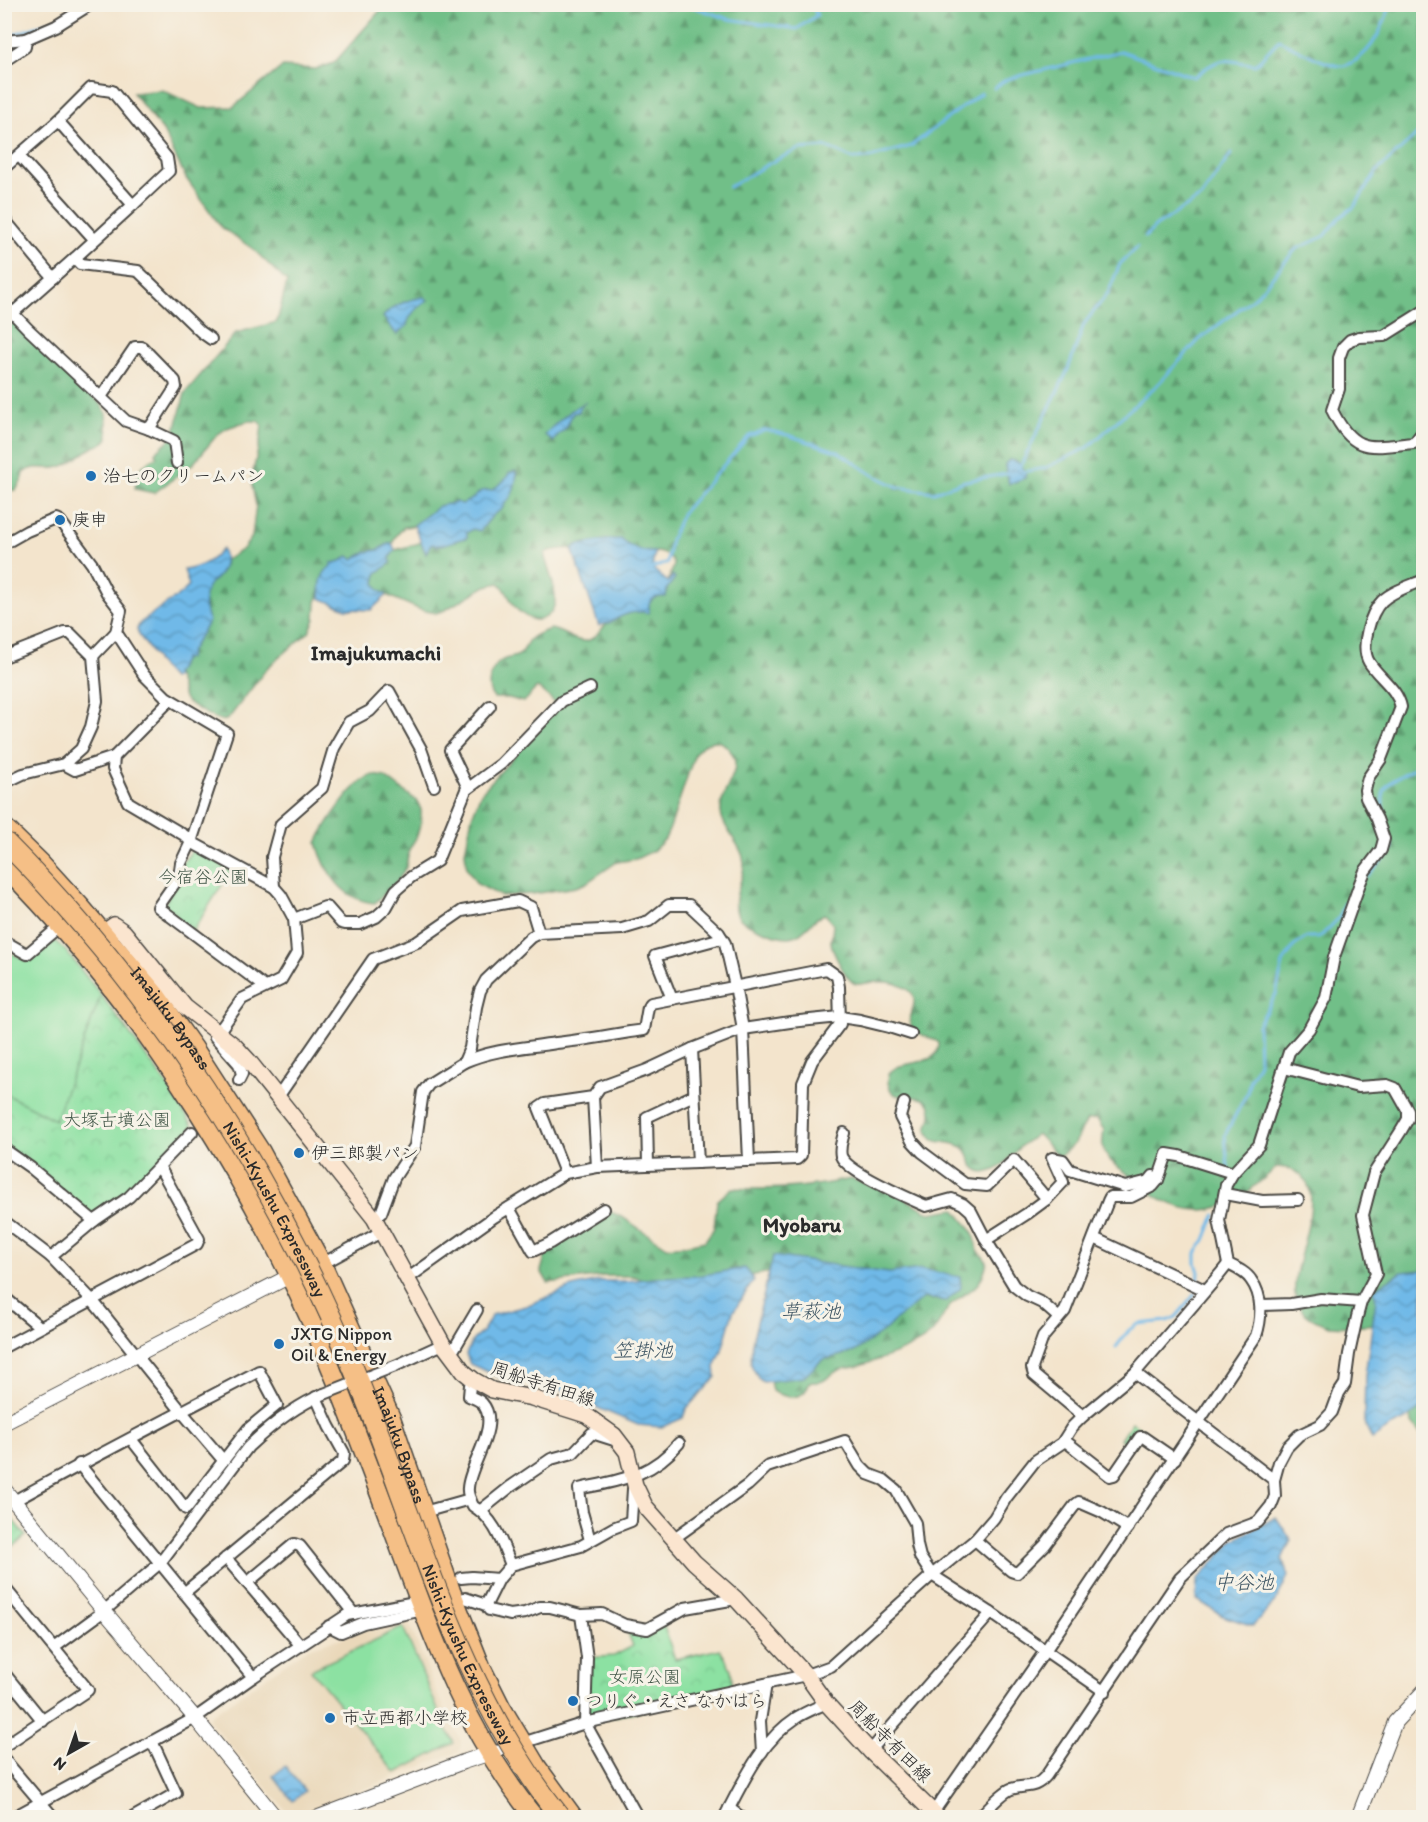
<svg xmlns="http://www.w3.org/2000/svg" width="1428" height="1822" viewBox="0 0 1428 1822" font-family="Itim,'Klee One',sans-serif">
<defs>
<pattern id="forest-firs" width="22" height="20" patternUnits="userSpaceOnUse" patternTransform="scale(1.5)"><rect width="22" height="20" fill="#71bf88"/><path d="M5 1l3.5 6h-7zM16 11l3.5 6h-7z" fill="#5d9b6f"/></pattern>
<pattern id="park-crowns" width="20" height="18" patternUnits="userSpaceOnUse" patternTransform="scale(1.5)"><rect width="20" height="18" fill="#8ce1a2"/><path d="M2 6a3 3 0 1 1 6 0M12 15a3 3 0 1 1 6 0" fill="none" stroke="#79c18c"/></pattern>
<pattern id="water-waves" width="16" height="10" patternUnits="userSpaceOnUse" patternTransform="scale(1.5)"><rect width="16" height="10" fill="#6fb9e8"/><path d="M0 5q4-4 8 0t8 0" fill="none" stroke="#5b97bc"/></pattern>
</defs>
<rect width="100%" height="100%" fill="#f7f3e8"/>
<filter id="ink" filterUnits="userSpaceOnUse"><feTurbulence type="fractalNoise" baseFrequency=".0167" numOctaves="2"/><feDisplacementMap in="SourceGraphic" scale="12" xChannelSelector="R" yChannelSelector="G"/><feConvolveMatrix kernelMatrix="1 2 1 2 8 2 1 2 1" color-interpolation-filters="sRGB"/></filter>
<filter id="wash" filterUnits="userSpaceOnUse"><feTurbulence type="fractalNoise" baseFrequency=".008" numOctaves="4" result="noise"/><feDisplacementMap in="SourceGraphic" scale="24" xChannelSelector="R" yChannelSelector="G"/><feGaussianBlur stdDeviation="1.35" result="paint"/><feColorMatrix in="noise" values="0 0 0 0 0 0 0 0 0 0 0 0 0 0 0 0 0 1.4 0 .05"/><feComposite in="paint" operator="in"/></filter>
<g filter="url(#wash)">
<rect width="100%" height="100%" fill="#f3e4cc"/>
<!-- built -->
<polygon fill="#ead8ba" points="407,1618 436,1691 461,1741 460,1751 295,1816 288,1813 209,1720 210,1716 308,1648"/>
<!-- grass -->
<g fill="#8ce1a2" stroke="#5c8666" stroke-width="1.5">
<polygon points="53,939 66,951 101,995 55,1121 34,1127 5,1096 5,950 28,961"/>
<polygon points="403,1627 443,1722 454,1743 396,1773 311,1670"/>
</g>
<!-- forest -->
<g fill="url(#forest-firs)" stroke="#4e755a" stroke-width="1.5">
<path d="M385 5H1423V1438L1412 1423 1410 1407 1381 1324C1366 1324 1345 1328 1330 1326 1326 1325 1321 1322 1317 1321 1305 1316 1297 1307 1295 1294 1290 1258 1344 1171 1277 1167 1257 1184 1238 1204 1211 1209 1176 1215 1149 1193 1125 1172 1118 1167 1108 1161 1105 1153 1101 1146 1103 1138 1104 1130L1097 1119 1087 1120 1075 1143 1059 1157 1037 1134C1031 1139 1025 1142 1020 1147 1007 1159 1004 1170 984 1173 965 1166 974 1154 962 1147 954 1142 942 1143 933 1140L927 1131C928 1124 932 1118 931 1112 929 1083 890 1111 888 1081 887 1054 940 1073 939 1043 932 1037 915 1035 911 1026 906 1015 921 1002 910 991 900 983 887 981 875 982 869 982 862 985 856 984 847 982 831 950 831 941 832 935 833 929 833 923L825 914C811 918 803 938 787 937 777 937 742 924 738 916 729 896 748 877 743 857 739 842 723 829 721 813 719 787 747 771 729 749 725 744 721 741 714 741 705 742 701 747 695 753L670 828 665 839 653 851 636 859 617 862 586 883 576 887 532 894 501 896 477 884 467 869 465 852 472 816 481 793 558 708 552 700 538 688C531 690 530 699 523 702L509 698H494C484 688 491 668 501 661 507 657 514 658 519 655 525 651 525 645 529 640 534 634 544 632 550 629 562 630 573 642 585 641 596 640 602 627 610 621 622 611 649 598 664 593L674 565C672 556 666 554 658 552 637 552 558 543 545 553V557C549 574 565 605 546 617 537 623 529 619 521 613 510 605 509 591 499 583L486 586 445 610 436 613 421 610 379 592 373 584 376 571 392 551 423 542 420 525 404 527 396 536 389 551 327 577 316 602 315 619 309 632 267 668 229 718C226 720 225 721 221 720 214 719 187 704 184 698 180 689 181 682 174 671L202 614 205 587 223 562 244 548 252 537 256 505 251 481 260 441 262 425 258 421H248L227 428 217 435 193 464 154 493 135 489C137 472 140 464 157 457L155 453 174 435 185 393 236 333 277 322 287 282 253 249 221 227 186 178 163 131 133 93 162 90 201 108 233 107 282 67 316 69 334 63Z"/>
<path d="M10 324H16L40 350 101 404 106 413 108 438C104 445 99 444 92 448 81 454 73 463 60 467 46 471 37 463 23 473L21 482 16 490 4 491V325Z"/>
<path d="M374 775 385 777 417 801 421 810V822L417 836 409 850 406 867 399 879 375 903C343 901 325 872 317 843 325 825 355 778 374 775Z"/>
<path d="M851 1179 897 1194 930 1213 955 1209 969 1227 975 1238 977 1249 987 1262C980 1290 973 1287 953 1303 944 1311 940 1324 932 1333 917 1348 876 1361 856 1367 850 1368 842 1368 837 1371 824 1378 827 1384 809 1382 805 1402 785 1398 772 1391L769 1376 886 1278 794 1268 737 1278 659 1283 632 1276H604L548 1283 541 1271 545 1257 555 1244 592 1218 611 1212 622 1217 667 1247 686 1245 705 1241 714 1228 717 1201 732 1188C772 1191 812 1187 851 1179Z"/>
</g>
<!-- park -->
<g fill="url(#park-crowns)" stroke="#5c8666" stroke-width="1.5">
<polygon points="194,847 217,860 230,871 229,874 193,931 164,908 165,904 183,863"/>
<polygon points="101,995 162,1078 193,1126 130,1191 98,1216 92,1216 5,1145 4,1093 55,1120"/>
<polygon points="1132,1422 1144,1430 1132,1448 1120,1439"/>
<polygon points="4,1510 26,1536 14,1546 5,1534"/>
<polygon points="662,1621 675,1659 720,1649 731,1669 733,1691 585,1723 587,1658 614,1656 633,1646 625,1625 647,1629"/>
</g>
<!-- water -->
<g fill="url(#water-waves)" stroke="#4d728a" stroke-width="1.5">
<path d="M424 297 428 300C419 306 408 315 407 326L400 331 397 335 383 317C392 305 410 299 424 297Z"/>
<path d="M586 402 581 406 579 412 573 413 566 428 557 436 553 442 545 435C553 425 575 406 586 402Z"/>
<path d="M1009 460C1018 460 1021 465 1026 472L1025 478 1009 484 1005 464Z"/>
<path d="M515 471 517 474C516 481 515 489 511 496 508 502 504 502 502 509L493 515 480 531 473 529 467 533V538C456 539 447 545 436 546L433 544 430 545 426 554 414 525 439 506 456 502 462 504 472 499 481 491 492 490 505 480 509 473Z"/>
<path d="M611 539H621C632 549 641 552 655 552L652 568 668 582 673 575 675 578 667 589 666 597C659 596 651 597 649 605 649 608 650 611 649 613 639 611 627 613 618 618 616 619 611 622 609 623 606 624 602 624 599 626L572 549 576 545Z"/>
<path d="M390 543H392L395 550 390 557 391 563 377 573 375 583 379 590 387 595 371 610 346 609 320 598C320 585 320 574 331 566V563L341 561 348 556 353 559 367 552 377 550Z"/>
<path d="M222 549C227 560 224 570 216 579 212 583 212 580 209 585 202 595 204 611 209 621L190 652 189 658 184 659 175 674 176 677 172 679 156 661V659L139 635 137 629 140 623 182 593 189 586 184 570C199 568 213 560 222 549Z"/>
<polygon points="773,1256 889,1273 922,1269 960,1277 961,1288 946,1301 924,1298 894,1321 883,1332 854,1352 822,1360 804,1377 763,1382 758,1378 751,1364 752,1343"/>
<path d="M745 1268 754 1280 733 1312 721 1353 715 1367 716 1377 686 1409 683 1418 662 1427 638 1425 565 1394C550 1376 532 1375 510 1382L470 1364 466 1354 473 1340 483 1331 492 1315 526 1306 572 1287 599 1281H627L663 1277 696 1276Z"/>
<polygon points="1423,1270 1423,1407 1403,1421 1390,1427 1372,1439 1364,1422 1365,1375 1376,1300 1374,1289 1402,1272"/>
<polygon points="1276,1517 1291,1540 1282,1559 1288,1576 1276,1601 1253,1626 1223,1616 1196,1599 1197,1581 1232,1541"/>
<polygon points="285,1766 305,1791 293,1801 273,1776"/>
</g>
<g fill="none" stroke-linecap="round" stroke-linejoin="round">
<!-- stream -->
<g stroke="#6fb9e8" stroke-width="3">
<polyline points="685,4 729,19 797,29 817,15 811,4"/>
<polyline points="15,34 57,20"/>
<path d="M994 88 1007 79 1121 51 1194 77C1220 56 1223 59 1255 65L1279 40C1294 47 1328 67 1344 66 1346 65 1351 63 1353 62 1374 50 1383 26 1391 4"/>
<polyline points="729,187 770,163 799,149 827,147 853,159 869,158 911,146 981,93"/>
<polyline points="1145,237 1156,226 1201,197 1231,154"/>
<polyline points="1019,466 1021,465 1067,372 1084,324 1108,293 1120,264 1137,247"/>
<polyline points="1023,472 1045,468 1087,448 1156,386 1200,339 1256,296 1296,249 1325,236 1340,217 1354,207 1377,171 1421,131 1424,126"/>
<polyline points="652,568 667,563 671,539 683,512 749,436 766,430 788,435 839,452 873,475 898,487 934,492 965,481 1011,473"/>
<path d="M1368 876C1375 866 1385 859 1392 849 1389 831 1373 795 1391 782 1401 774 1413 770 1424 762"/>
<polyline points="1228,1168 1225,1135 1247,1093 1250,1079 1259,1063 1258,1025 1276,994 1283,963 1294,946 1307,937 1318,937 1322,935 1339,918 1345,903"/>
<polyline points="1198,1284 1199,1272 1196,1263 1196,1253 1205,1240 1215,1215"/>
<polyline points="1116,1347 1129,1330 1138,1324 1167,1321 1176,1317 1195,1294"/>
</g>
</g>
</g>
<g filter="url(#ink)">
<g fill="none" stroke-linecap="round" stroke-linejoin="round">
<!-- minor casing -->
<g stroke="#494743" stroke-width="14">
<g id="minor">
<polyline points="4,41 26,39 56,26 91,4"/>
<polyline points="4,61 25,47 26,39"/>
<polyline points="19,156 94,239"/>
<polyline points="4,168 58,121 91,88 112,91 167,158 169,171 133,205"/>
<polyline points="4,219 53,278"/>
<polyline points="75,258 80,264 138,271 201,332 211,339"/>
<polyline points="4,304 28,329 126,421 149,429 174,441 177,463"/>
<path d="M1424 311 1384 336 1359 337 1350 340 1343 347 1339 358V389L1332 410C1354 455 1370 447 1414 443L1424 430"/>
<polyline points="13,313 75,258 133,205 58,121"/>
<polyline points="101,397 135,347 142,347 175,381 176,387 149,429"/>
<polyline points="4,544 27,531 56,519 60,521 92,564 107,593 121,611 116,632 93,656"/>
<polyline points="116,632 144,675 166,697 227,733 191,842 274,887 281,895 294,919 297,953 281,980 242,999 215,1037 239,1064 242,1074 239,1080"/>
<polyline points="4,657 65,633 70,633 93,656 97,701 91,727 81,749 64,764 23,774 4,783"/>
<polyline points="170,700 114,757 113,769 128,802 184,835 191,842 181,863 179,877 158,907 265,987"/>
<polyline points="64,764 75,770 114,757"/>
<polyline points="468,788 450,750 490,706"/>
<polyline points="274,887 272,857 281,824 322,788 334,748 349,722 370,711 389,691 421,749 434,786"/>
<polyline points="294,919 325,907 328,908 341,923 345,924 360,924 376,917 386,908 396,890 411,877 437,861 466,790 501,764 562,701 590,688"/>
<polyline points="4,941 27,954 60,926"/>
<polyline points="672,999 655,956 722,938"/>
<polyline points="692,1049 698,1163"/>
<polyline points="278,1097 373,959 417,942 462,911 518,901 531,907 539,933"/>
<polyline points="593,1097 597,1167"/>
<polyline points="904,1103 900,1117 912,1141 922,1152 965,1184 987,1186 1014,1160 1047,1199 1028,1213 986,1240"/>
<path d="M844 1133C842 1141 839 1147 841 1156 847 1172 908 1198 926 1206L952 1199 963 1204 971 1211 986 1240 1014 1286 1027 1296 1042 1303 1058 1317"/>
<polyline points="4,1149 31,1168 94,1221"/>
<polyline points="648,1165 647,1117 694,1095"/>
<polyline points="565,1173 539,1108 545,1104 593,1097 600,1087 647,1070 692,1049 743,1029 790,1022 840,1017 860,1020 889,1027 911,1034"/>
<polyline points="1225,1194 1262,1201 1298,1200"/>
<polyline points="1047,1199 1063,1182 1052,1158 1063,1160 1070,1170 1125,1187 1149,1181 1153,1176"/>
<polyline points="509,1208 533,1251 550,1243 604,1209"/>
<polyline points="374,1218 381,1213 394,1178 415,1146 423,1092 429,1084 464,1062 470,1048 476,1007 480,991 486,980 531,937 539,933 622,929 649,921 669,905 689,905 719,933 725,943 735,986 743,1029 749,1161"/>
<polyline points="4,1221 51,1257 92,1300 182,1412 223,1460"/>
<polyline points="1094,1238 1205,1290"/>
<polyline points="51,1257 94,1221 129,1197 192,1132"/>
<polyline points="290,1276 322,1264 381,1232"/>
<path d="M407 1279 494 1217 565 1173 597 1167 797 1159 801 1155 803 1083 812 1061 840 1024 839 987 837 976 827 969 821 970 651 1003 648 1007 644 1030C615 1034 586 1040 556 1043 524 1048 494 1049 464 1062"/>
<polyline points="4,1297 40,1327"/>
<polyline points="1261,1305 1291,1304 1321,1299 1361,1302"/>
<polyline points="4,1347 197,1244 199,1239 159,1166"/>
<polyline points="451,1354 477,1310"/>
<polyline points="395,1366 443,1344"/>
<polyline points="1135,1373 1274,1480"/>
<path d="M474 1380 470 1385 469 1396C473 1398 479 1400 482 1403 502 1425 469 1464 468 1488 467 1494 471 1501 473 1506 495 1519 502 1543 511 1565L499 1579 486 1605 489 1610 510 1615 525 1613 540 1607H550L581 1615 602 1614 625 1625 647 1629 685 1608 736 1599"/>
<polyline points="1083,1416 1034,1375 1032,1368 1043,1337 1065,1311 1108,1201 1110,1197 1131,1197 1153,1186 1158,1180 1167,1154 1179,1156 1233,1173"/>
<polyline points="1064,1440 1110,1476 1114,1475 1140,1437 1143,1437 1175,1459"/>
<polyline points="79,1464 253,1677"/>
<path d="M14 1501C95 1456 177 1414 259 1371L277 1405 248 1429 186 1509 131 1439"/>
<polyline points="480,1511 510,1487 551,1459 573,1453 592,1433 614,1440"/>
<polyline points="424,1512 470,1499"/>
<polyline points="673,1539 748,1485 767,1467 845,1441 860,1466 868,1474 884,1480 896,1490 915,1523 917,1545 920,1557 932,1575 991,1613 1105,1692"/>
<path d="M590 1540 582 1512 579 1489C620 1480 651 1477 679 1443"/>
<polyline points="975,1540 1011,1571 1017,1573 1045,1545 1075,1505 1079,1502 1102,1512 1128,1528"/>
<polyline points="226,1558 301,1646"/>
<polyline points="511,1565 581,1546 613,1528 631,1521 633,1489 637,1487"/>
<polyline points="461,1578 472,1577 499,1579"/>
<polyline points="247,1583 294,1544 300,1546 354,1614"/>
<polyline points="4,1587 88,1690 4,1746"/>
<polyline points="184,1593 343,1461 344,1453 329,1426 316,1397"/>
<polyline points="456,1600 465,1598 486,1605"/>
<polyline points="581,1615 587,1658 585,1723 638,1818"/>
<polyline points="329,1626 341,1632 363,1623 423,1610"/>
<path d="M55 1647 104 1611 160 1563 248 1447C270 1426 297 1405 324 1394"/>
<polyline points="4,1673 43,1721"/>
<polyline points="870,1751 991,1613"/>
<path d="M494 1752 585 1723 806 1675 831 1666 932 1575 975 1540 994 1518 1006 1498 1035 1461 1062 1443 1072 1427 1083 1416 1135 1373 1220 1274 1228 1264 1219 1220 1226 1185 1233 1173 1259 1145 1289 1052 1309 1029 1326 998 1334 957 1360 883 1365 871 1381 850 1384 839 1377 819 1366 798 1365 790 1368 778 1381 759 1401 707C1397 688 1379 678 1369 662 1360 647 1370 613 1382 601 1392 591 1410 586 1424 580"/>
<polyline points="762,1752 760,1721 766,1684"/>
<polyline points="4,1759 54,1818"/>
<polyline points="729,1808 742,1818"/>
<path d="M930 1817 1045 1651 1256 1336C1262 1318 1263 1296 1251 1280 1246 1272 1236 1268 1228 1264"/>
<polyline points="12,1818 195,1718 253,1677 347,1615 415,1602"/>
<polyline points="132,1818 176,1793 152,1741"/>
<path d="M724 1818C743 1782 761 1741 796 1718 805 1712 816 1708 826 1703"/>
<path d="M978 1818C987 1810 1001 1793 1011 1789 1026 1784 1034 1790 1046 1776L1180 1578 1226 1534 1258 1522 1271 1506 1275 1496 1274 1480 1279 1462 1287 1447 1299 1435 1320 1425 1332 1412 1339 1393 1345 1384 1349 1354 1357 1317 1361 1302 1376 1274 1363 1215 1374 1173 1401 1131 1408 1119V1111L1395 1088 1387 1085 1358 1087 1284 1068"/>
</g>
</g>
<!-- tertiary casing -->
<g stroke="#494743" stroke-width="16">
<g id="tertiary">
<polyline points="4,1423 290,1276"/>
<polyline points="4,1489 104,1611 195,1718 276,1818"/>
<polyline points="316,1818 463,1762 494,1752"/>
<polyline points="1358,1818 1395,1722 1424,1691"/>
</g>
</g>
<!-- secondary casing -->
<g stroke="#494743" stroke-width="18">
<polyline id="secondary" points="103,933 114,925 124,932 185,1007 235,1046 248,1060 374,1218 443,1344 464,1372 474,1380 492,1390 532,1398 586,1415 614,1435 627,1452 635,1485 645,1506 694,1562 736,1599 806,1675 826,1703 870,1751 939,1818"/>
</g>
<!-- trunk casing -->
<g stroke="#494743" stroke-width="21">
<g id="trunk">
<path id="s1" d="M4 827 41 863 81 907 156 995 193 1047 261 1152 322 1264 391 1418 451 1591 482 1669 501 1707 537 1767 574 1818"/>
<path d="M4 866C146 1008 263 1197 337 1383 358 1436 378 1489 398 1543 433 1639 469 1738 535 1818"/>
</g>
</g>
<!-- minor -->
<use href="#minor" stroke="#fff" stroke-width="10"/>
<!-- tertiary -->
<use href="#tertiary" stroke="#fff" stroke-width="14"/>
<!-- secondary -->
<use href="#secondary" stroke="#fbe5cf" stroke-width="15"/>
<!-- trunk -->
<use href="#trunk" stroke="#f5bf86" stroke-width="18"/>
<!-- minor-bridge casing -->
<g stroke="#494743" stroke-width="14" stroke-linecap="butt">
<polyline id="minor-bridge" points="324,1394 395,1366"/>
</g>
<!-- motorway-bridge casing -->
<g stroke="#494743" stroke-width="22" stroke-linecap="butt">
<g id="motorway-bridge">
<path id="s2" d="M4 841C155 992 272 1173 354 1370 417 1522 456 1687 561 1818"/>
</g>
</g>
<!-- minor-bridge -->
<use href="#minor-bridge" stroke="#fff" stroke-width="10"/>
<!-- motorway-bridge -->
<use href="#motorway-bridge" stroke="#f5bf86" stroke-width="20"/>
</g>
</g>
<!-- markers -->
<g fill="#1f6fb2" stroke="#f7f3e8" stroke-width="2">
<circle cx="91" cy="476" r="6"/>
<circle cx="60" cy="520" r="6"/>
<circle cx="299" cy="1153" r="6"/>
<circle cx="279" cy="1344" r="6"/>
<circle cx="573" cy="1701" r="6"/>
<circle cx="330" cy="1718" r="6"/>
</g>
<g text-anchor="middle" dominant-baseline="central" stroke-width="6" stroke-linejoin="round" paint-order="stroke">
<!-- poi labels -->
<g font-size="18" fill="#2b2b2b" stroke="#f7f3e8" text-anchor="start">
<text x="103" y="476">治七のクリームパン</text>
<text x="72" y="520">庚申</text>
<text x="311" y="1153">伊三郎製パン</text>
<text x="291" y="1334">JXTG Nippon<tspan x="291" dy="21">Oil &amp; Energy</tspan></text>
<text x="585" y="1701">つりぐ・えさ なかはら</text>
<text x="342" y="1718">市立西都小学校</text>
</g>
<!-- park labels -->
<g font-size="18" fill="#435849" stroke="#f7f3e8">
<text x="203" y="877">今宿谷公園</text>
<text x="117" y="1120">大塚古墳公園</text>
<text x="645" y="1677">女原公園</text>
</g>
<!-- street labels -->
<g font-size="18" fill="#2b2b2b" stroke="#f7f3e8">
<text stroke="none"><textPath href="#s1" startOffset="254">Imajuku Bypass</textPath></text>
<text stroke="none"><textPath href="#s2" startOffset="459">Nishi-Kyushu Expressway</textPath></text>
<text transform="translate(543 1384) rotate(18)">周船寺有田線</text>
<text stroke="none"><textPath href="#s1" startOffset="740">Imajuku Bypass</textPath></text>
<text stroke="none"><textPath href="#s2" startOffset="945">Nishi-Kyushu Expressway</textPath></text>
<text transform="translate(890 1741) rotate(45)">周船寺有田線</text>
</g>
<!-- water labels -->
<g font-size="20" font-style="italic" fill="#3f5664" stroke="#f7f3e8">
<text x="811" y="1311">草萩池</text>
<text x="643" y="1350">笠掛池</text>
<text x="1244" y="1582">中谷池</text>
</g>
<!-- quarter labels -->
<g font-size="21" font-weight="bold" fill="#2b2b2b" stroke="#f7f3e8">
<text x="376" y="652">Imajukumachi</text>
<text x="802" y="1224">Myobaru</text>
</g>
</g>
<!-- margin -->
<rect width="1428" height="1822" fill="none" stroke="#f7f3e8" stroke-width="24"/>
<!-- north arrow -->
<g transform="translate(69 1753) rotate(220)" stroke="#f7f3e8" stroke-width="4.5" paint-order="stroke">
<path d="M0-4.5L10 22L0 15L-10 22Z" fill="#2b2b2b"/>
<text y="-9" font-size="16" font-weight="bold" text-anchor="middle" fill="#2b2b2b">N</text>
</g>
</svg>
